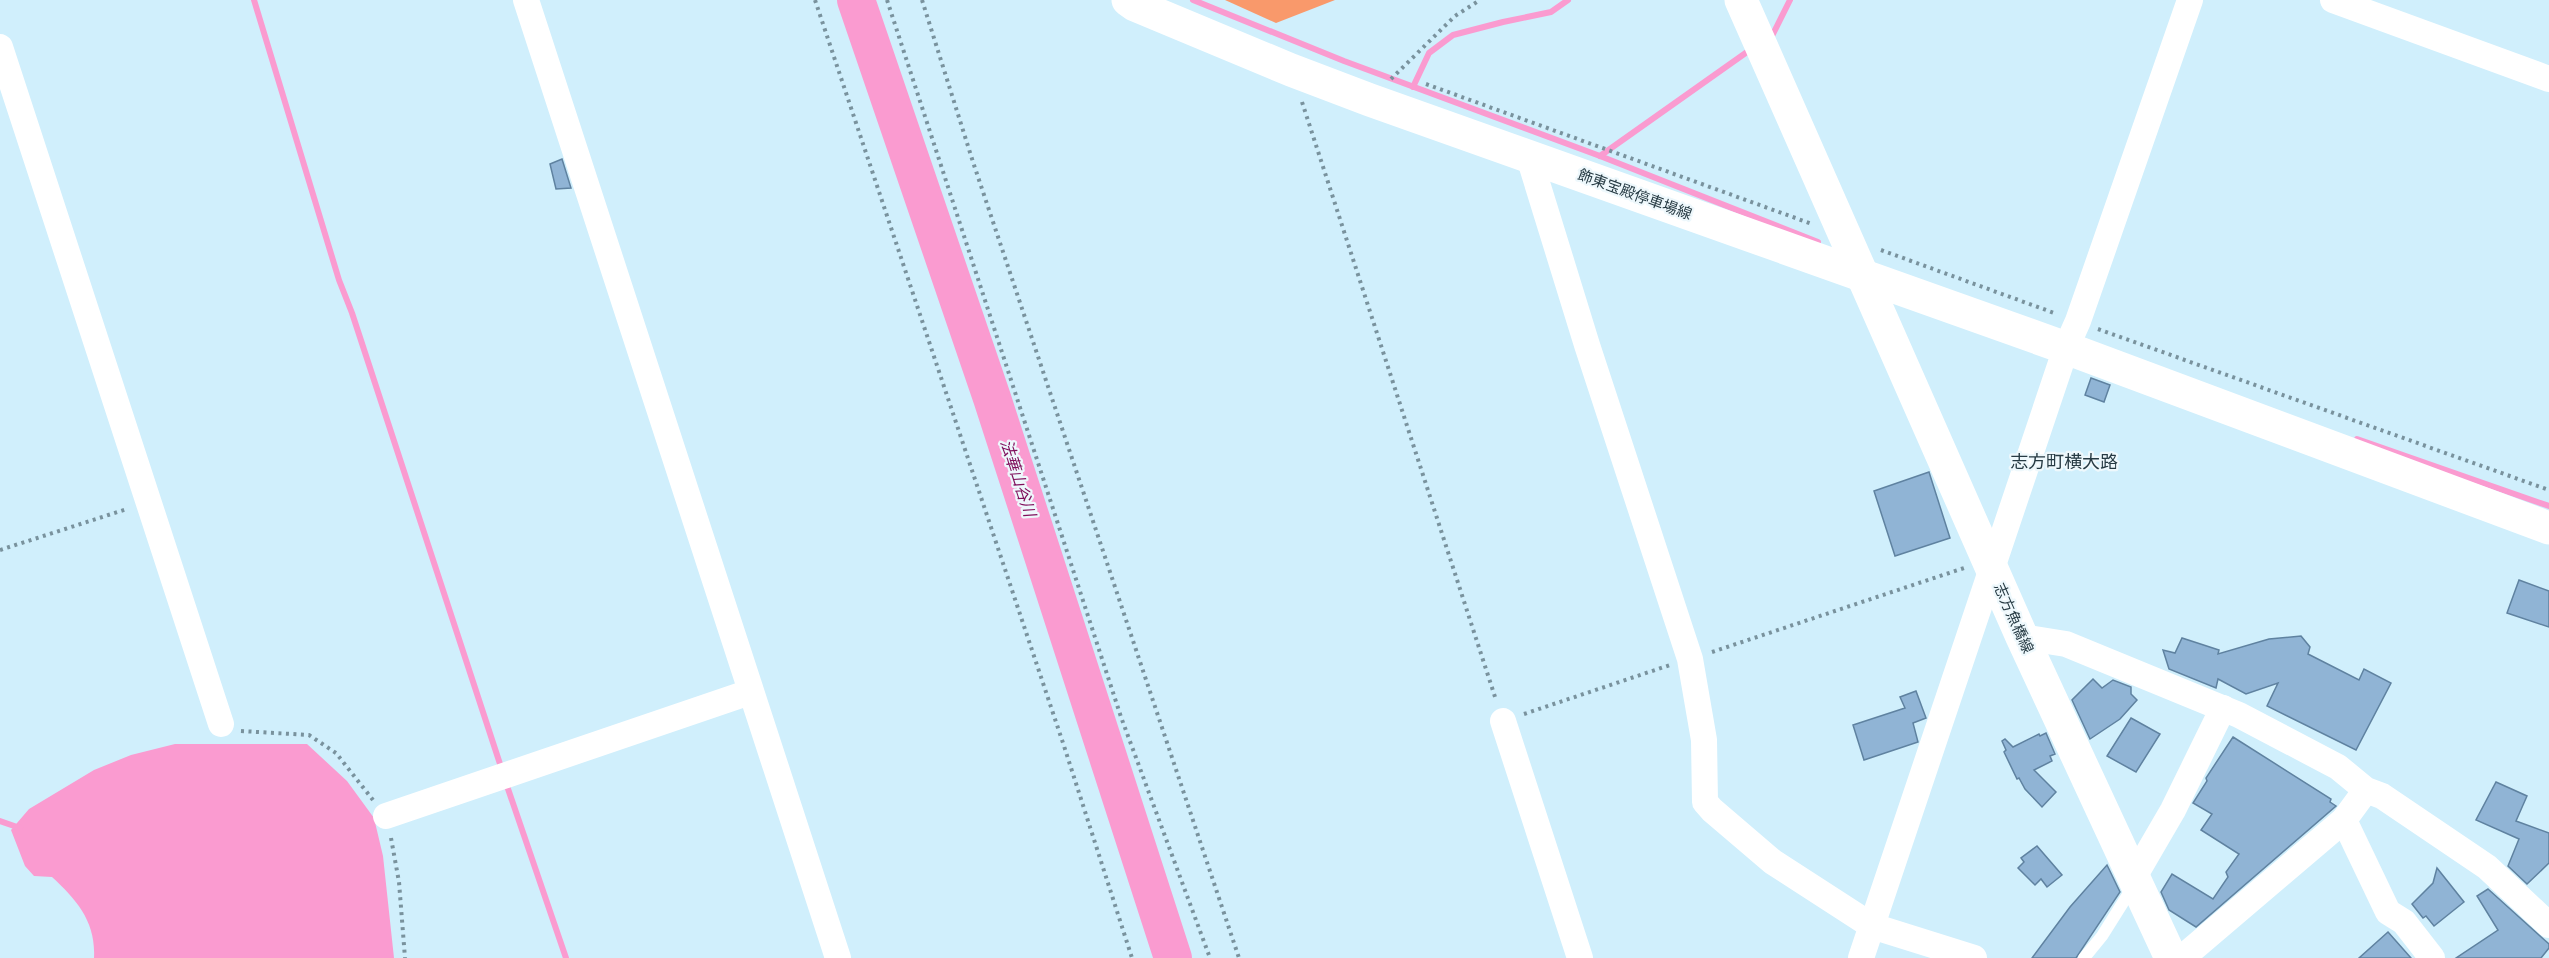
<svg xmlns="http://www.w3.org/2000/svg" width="2549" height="958" viewBox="0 0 2549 958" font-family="Montserrat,'Noto Sans JP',sans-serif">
<rect width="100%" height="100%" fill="#d0effc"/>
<!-- forest -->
<polygon fill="#f9996b" points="1225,0 1335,0 1276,23"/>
<!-- water -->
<path fill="#fa9bd0" d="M175 744H307L347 781 374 818 383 856 394 958H94C96 922 77 900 52 877L34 876 25 866 11 830 29 809 94 770 131 755Z"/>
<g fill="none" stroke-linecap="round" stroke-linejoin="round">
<!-- stream -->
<g stroke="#fa9bd0" stroke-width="6">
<polyline points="254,0 339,280 352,313 502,770"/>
<polyline points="1193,0 1344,61 1600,156 1818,242"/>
<polyline points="1772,36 1790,0"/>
<polyline points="1413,87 1429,53 1453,35 1503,22 1551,12 1568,0"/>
<polyline points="1600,156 1747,52"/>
<polyline points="2357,439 2549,506"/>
<polyline points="506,783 566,958"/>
<polyline points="0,821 20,828"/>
</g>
<!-- river -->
<polyline stroke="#fa9bd0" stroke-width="38" points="856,0 992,398 1173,958"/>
</g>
<!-- building -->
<g fill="#90b4d5" stroke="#5f82a0" stroke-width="1.5">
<polygon points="562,159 571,188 556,189 550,164"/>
<polygon points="2091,378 2110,385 2104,402 2085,395"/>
<polygon points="1929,472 1950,538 1895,556 1874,491"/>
<polygon points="2519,580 2549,591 2549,627 2507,613"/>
<polygon points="2301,636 2310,647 2308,654 2359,680 2364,669 2391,683 2356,750 2267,706 2278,683 2246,694 2218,679 2216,688 2169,669 2163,650 2175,653 2182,638 2219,650 2218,654 2269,639"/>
<polygon points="2093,679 2102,688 2113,680 2131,687 2131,694 2137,700 2120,719 2090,739 2072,700"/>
<polygon points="1916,691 1926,718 1913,723 1918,742 1864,760 1853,725 1905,708 1900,697"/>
<polygon points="2131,718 2160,734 2136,772 2107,756"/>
<polygon points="2046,733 2055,754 2050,756 2052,761 2034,770 2056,792 2042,807 2025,789 2019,778 2017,779 2004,752 2006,750 2002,741 2005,739 2013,747 2039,734 2040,736"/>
<polygon points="2233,737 2331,799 2330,802 2336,806 2196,927 2169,910 2161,892 2172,874 2213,899 2228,877 2226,872 2239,854 2201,830 2212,814 2193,803 2207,781 2206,778"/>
<polygon points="2496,782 2527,796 2516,821 2549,833 2549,863 2527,884 2508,866 2519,839 2476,820"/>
<polygon points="2037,846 2062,875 2047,887 2041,879 2035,885 2018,868 2024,862 2021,858"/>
<polygon points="2107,865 2120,892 2076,958 2032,958 2070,907"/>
<polygon points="2437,868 2464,902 2434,926 2426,916 2423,918 2412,904 2433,883"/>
<polygon points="2488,889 2549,944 2549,948 2541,958 2456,958 2498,930 2477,896"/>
<polygon points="2388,932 2411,958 2359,958"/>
</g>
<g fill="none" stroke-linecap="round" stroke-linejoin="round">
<!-- path -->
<g stroke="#79929d" stroke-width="4" stroke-dasharray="3 4.5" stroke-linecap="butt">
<polyline points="815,0 1064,746 1132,958"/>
<polyline points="887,0 1121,717 1210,958"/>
<polyline points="922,0 973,162 1239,958"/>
<polyline points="1391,79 1455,16 1480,0"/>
<polyline points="1426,84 1812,224"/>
<polyline points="1302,102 1496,700"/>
<polyline points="1881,250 2057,314"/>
<polyline points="2098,329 2549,490"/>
<polyline points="0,550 127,509"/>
<polyline points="1712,652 1964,568"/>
<polyline points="1524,714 1670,665"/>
<polyline points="241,731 309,735 336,753 373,800"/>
<polyline points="391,838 399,882 405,958"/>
</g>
<!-- lane -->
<polyline stroke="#fff" stroke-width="12" points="2084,958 2102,936 2134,885"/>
<!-- street -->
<g stroke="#fff" stroke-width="26">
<polyline points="526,0 838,958"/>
<polyline points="2333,0 2549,79"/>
<polyline points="0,47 221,724"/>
<polyline points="1529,157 1587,345 1690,659 1704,740 1705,802 1712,810 1773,862 1872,926 1974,958"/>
<polyline points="2022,637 2066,644 2239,715 2338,767 2366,790 2382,796 2487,867 2549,925"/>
<polyline points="1503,721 1580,958"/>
<polyline points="386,816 750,692"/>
<polyline points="2344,820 2388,912 2404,922 2432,958"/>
<polyline points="2134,877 2173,810 2223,708"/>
<polyline points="1861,958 2066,348 2078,321 2190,0"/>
<polyline points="2182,958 2344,820 2366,790"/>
</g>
<!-- secondary -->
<g stroke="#fff" stroke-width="33">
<polyline points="1128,0 1135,5 1291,70 1370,100 2066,348 2549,528"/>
<polyline points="1741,0 2022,637 2171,958"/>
</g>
</g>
<g text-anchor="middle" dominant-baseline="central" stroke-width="4.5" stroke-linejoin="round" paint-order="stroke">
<!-- street labels -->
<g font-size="15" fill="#263a43" stroke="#eef8fc">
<text transform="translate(1635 194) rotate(20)">飾東宝殿停車場線</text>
<text transform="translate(2014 618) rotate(66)">志方魚橋線</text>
</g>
<!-- water labels -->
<g font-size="16" font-style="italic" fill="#7f0e5b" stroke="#eef8fc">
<text transform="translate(1018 478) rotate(72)">法華山谷川</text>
</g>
<!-- quarter labels -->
<g font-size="18" fill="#263a43" stroke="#eef8fc">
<text x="2064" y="462">志方町横大路</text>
</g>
</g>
</svg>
